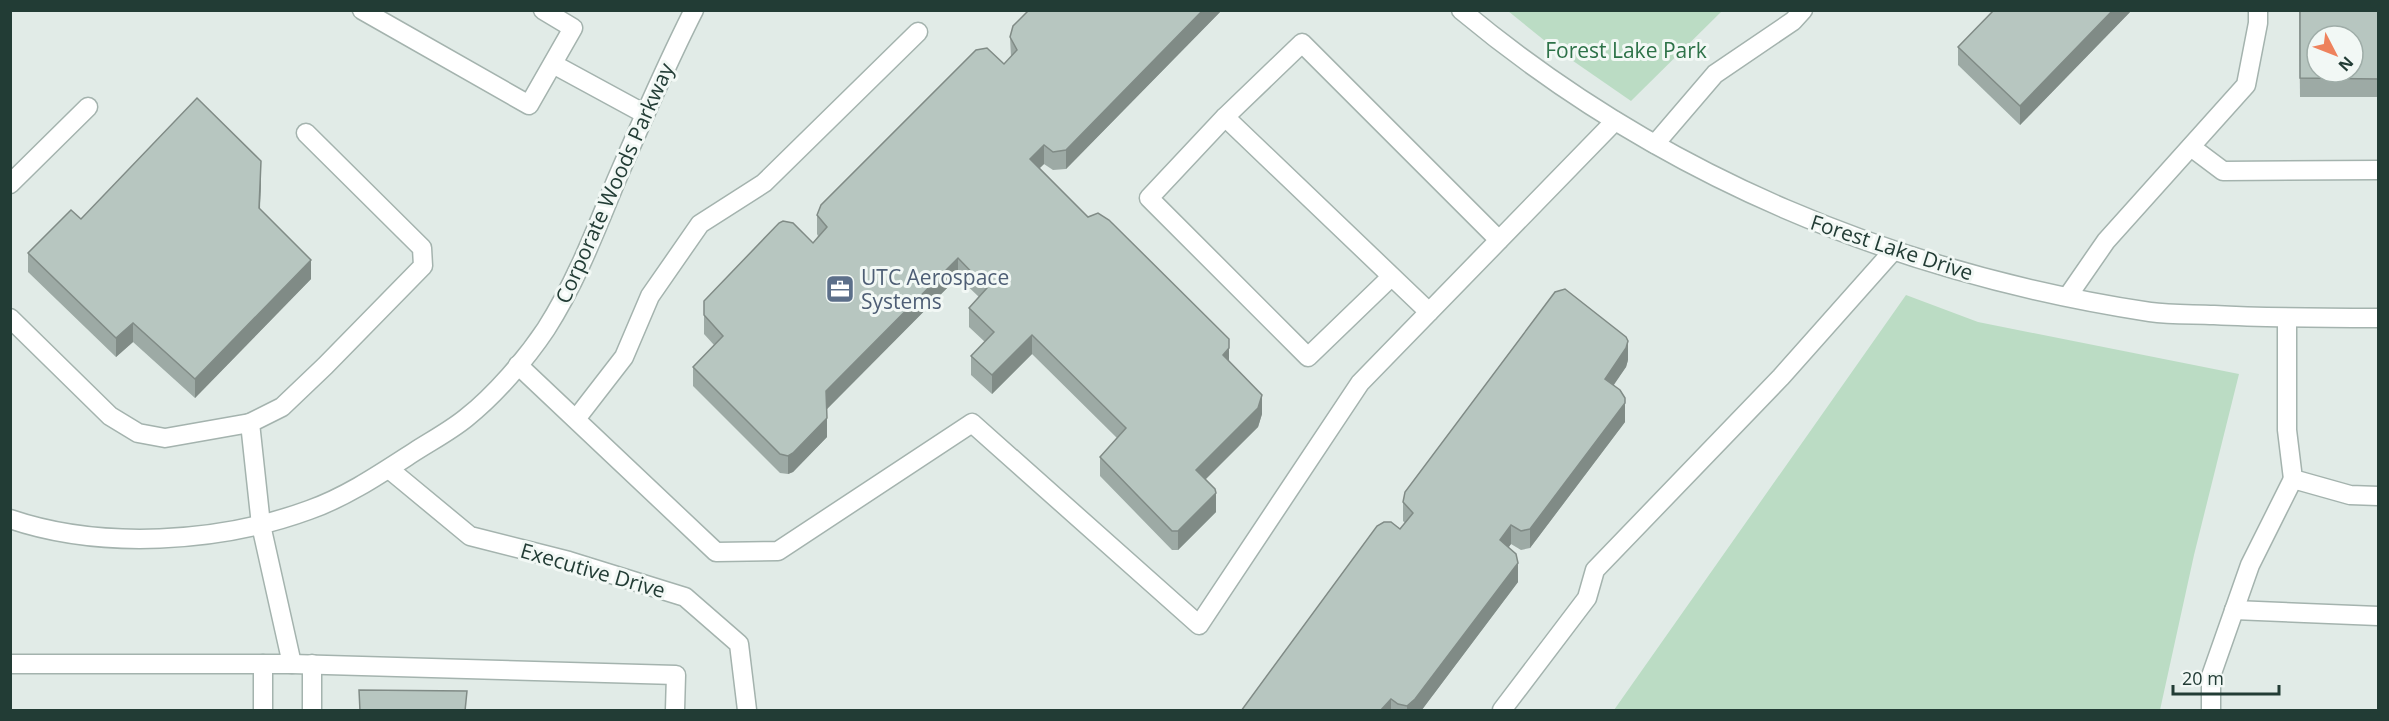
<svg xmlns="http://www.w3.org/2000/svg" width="2389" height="721" viewBox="0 0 2389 721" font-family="'Open Sans',sans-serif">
<rect width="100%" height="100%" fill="#e1ebe7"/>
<!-- green -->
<g fill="#bbdcc4">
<polygon points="1508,11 1722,11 1631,101 1550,45"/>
<polygon points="1906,295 1978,322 2239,374 2194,555 2160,710 1614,710"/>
</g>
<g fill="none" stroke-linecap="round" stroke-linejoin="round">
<!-- minor casing -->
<g stroke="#a4b3ae" stroke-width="21">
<g id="minor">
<polyline points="362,10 529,105 573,28 543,10"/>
<path d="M1461 10C1660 176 1895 273 2150 312 2171 315 2193 314 2214 315 2269 318 2324 318 2378 318"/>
<polyline points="553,64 645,114"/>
<polyline points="1225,117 1149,198 1308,357 1391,277"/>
<polyline points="1655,144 1715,74 1793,21 1803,10"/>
<polyline points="2191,147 2223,171 2378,170"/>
<polyline points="10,184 88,107"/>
<polyline points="2068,296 2106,241 2246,85 2258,23 2258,10"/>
<polyline points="1429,312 1225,117 1302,43 1499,240"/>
<polyline points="10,318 110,416 138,433 165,438 250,423"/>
<polyline points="2287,318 2287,430 2293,479 2350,495 2378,496"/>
<polyline points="518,365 716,552 778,551 972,423 1199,625 1360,383 1615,121"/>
<polyline points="576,419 624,357 650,296 700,224 764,183 918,32"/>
<polyline points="389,469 470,536 569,561 685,597 739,644 747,710"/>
<path d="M10 519C101 550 219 543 309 510 346 497 380 474 414 452 431 441 450 431 466 418 495 395 526 359 546 329 576 282 595 232 616 181 641 123 665 67 694 10"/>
<polyline points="2234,610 2378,616"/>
<polyline points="10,664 263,664 263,710"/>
<polyline points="263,664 292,664 261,525 250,423 282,407 325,366 423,266 422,248 306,133"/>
<polyline points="292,664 676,675 675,710"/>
<polyline points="312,664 312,710"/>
<polyline points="1502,710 1587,598 1595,570 1781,377 1893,251"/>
<polyline points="2211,710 2211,676 2250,565 2293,479"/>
</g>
</g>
<!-- minor -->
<use href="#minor" stroke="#fff" stroke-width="18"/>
</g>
<!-- wall -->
<g fill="#9daaa5">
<polygon points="1222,10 1066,169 1053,170 1044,164 1040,168 1229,361 1262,414 1258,427 1205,479 1216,512 1178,550 1172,550 1100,476 1100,457 1117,438 1032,354 992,394 971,375 971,356 985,342 969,327 969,308 979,297 958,277 827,409 827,437 793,472 788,474 780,473 693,386 693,367 714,345 704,334 704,301 813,243 818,236 817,234 817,215 1004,64 1011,57 1010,37"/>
<polygon points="2132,10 2020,125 1958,65 1958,47"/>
<polygon points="2299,10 2379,10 2379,97 2300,97"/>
<polygon points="261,180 260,209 311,279 195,398 133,342 116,357 28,272 28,253 81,219"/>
<polygon points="1628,360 1626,367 1613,385 1625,422 1530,548 1521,550 1511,544 1508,548 1518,582 1421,711 1241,711 1405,523 1403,521 1403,502"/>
</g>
<!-- shaded-wall -->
<g fill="#808b86">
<polygon points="1203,10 1222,10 1066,169 1066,150"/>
<polygon points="2113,10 2132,10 2020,125 2020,106"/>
<polygon points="1044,145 1044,164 1030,177 1030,159"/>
<polygon points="261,161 261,180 259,227 259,208"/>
<polygon points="958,258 958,277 826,410 826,391"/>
<polygon points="311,260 311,279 195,398 195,379"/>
<polygon points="133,323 133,342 116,357 116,338"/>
<polygon points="1032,335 1032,354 992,394 992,375"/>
<polygon points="1628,341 1628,360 1626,367 1605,398 1605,379"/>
<polygon points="1229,348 1229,367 1223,355"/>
<polygon points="1262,395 1262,414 1258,427 1196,489 1196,470"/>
<polygon points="1625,403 1625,422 1530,548 1530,529"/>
<polygon points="827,418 827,437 793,472 788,474 788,456"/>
<polygon points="1216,493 1216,512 1178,550 1178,531"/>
<polygon points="1511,525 1511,544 1500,559 1500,540"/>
<polygon points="1518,563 1518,582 1421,711 1407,711 1407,706"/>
<polygon points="1391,699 1391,711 1380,711"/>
</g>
<!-- building -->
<g fill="#b7c6c0" stroke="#808b86" stroke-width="1.5" fill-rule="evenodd">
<polygon points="1029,10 1203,10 1066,150 1053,152 1044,145 1030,159 1088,217 1098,213 1109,220 1229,339 1229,348 1223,355 1262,395 1258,408 1196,470 1215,489 1216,493 1178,531 1172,531 1100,457 1126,428 1032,335 992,375 971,356 994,332 969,308 987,288 958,258 826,391 827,418 793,453 788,456 780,454 693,367 723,336 704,315 704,301 779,223 783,221 793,223 813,243 827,227 817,215 821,205 976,50 987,48 1004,64 1017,50 1010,37 1013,26"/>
<polygon points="1994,10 2113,10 2020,106 1958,47"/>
<path d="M2300 10H2379V79L2300 78ZM2317 36H2353V72H2317Z"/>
<polygon points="197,98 261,161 259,208 311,260 195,379 133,323 116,338 28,253 71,210 81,219"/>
<polygon points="1565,289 1626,337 1628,341 1626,348 1605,379 1620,390 1625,398 1625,403 1530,529 1521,531 1511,525 1500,540 1516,554 1518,563 1415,699 1407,706 1398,704 1391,699 1380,711 1241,711 1377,526 1384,522 1391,522 1400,529 1413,513 1403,502 1405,492 1555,292"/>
<polygon points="359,690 467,691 465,711 360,711"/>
</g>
<!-- icons -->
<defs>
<g id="office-square" transform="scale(1.5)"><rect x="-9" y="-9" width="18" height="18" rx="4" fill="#5c6f8a" stroke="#f2f8f5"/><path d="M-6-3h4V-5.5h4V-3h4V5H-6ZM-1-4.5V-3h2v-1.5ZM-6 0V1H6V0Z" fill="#fff"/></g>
</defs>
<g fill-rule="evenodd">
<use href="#office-square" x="840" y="289"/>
</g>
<g text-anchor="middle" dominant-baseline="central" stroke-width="6" stroke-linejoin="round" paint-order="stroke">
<!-- park labels -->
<g font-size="21" fill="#2d7248" stroke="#f2f8f5">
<text x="1626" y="50">Forest Lake Park</text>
</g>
<!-- street labels -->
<g font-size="21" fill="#223c35" stroke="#f2f8f5">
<text transform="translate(614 183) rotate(-66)">Corporate Woods Parkway</text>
<text transform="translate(1892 247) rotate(18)">Forest Lake Drive</text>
<text transform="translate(593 570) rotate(16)">Executive Drive</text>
</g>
<!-- service labels -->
<g font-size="21" fill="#4e5e75" stroke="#f2f8f5" text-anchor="start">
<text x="861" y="277">UTC Aerospace<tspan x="861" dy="24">Systems</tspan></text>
</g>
</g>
<!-- border -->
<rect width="2389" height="721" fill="none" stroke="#223c35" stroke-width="24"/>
<!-- north arrow -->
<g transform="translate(2335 54) rotate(132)"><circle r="28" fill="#f2f8f5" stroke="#9fada8" stroke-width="1.5"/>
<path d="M0-4.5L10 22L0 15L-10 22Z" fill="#ee825c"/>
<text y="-9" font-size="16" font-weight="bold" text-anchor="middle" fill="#223c35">N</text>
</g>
<!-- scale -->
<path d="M2173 685v9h106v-9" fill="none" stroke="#223c35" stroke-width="3"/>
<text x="2182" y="685" font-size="18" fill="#223c35" stroke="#f2f8f5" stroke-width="4.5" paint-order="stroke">20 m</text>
</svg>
